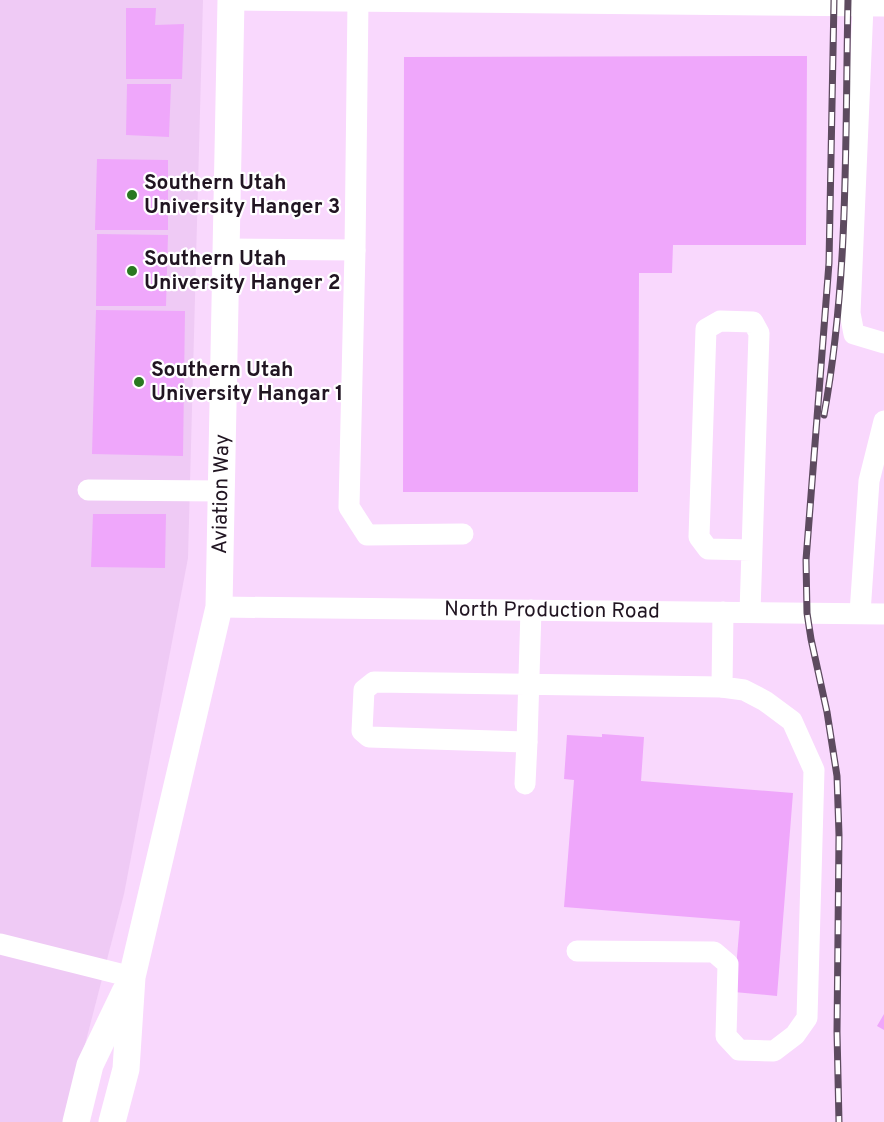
<svg xmlns="http://www.w3.org/2000/svg" width="884" height="1122" viewBox="0 0 884 1122" font-family="Overpass,sans-serif">
<rect width="100%" height="100%" fill="#f9d8fd"/>
<!-- built -->
<polygon fill="#efcaf5" points="0,0 203,0 188,558 124,894 65,1122 0,1122"/>
<!-- building -->
<g fill="#efa7fb">
<polygon points="126,8 156,8 155,25 184,24 182,79 126,79"/>
<polygon points="807,56 806,245 673,245 672,273 639,273 638,492 403,492 404,57"/>
<polygon points="127,84 171,84 169,137 126,135"/>
<polygon points="97,159 168,160 168,230 95,230"/>
<polygon points="97,234 168,235 166,306 96,306"/>
<polygon points="96,310 185,311 183,456 92,454"/>
<polygon points="93,514 166,514 165,568 91,567"/>
<polygon points="602,734 644,737 641,781 793,793 777,996 734,992 740,921 564,907 574,780 564,779 567,735 602,737"/>
<polygon points="884,1014 884,1030 877,1026"/>
</g>
<g fill="none" stroke-linecap="round" stroke-linejoin="round">
<!-- minor -->
<g stroke="#fff" stroke-width="21">
<polyline points="231,0 884,6"/>
<polyline points="863,6 850,313 854,334 884,343"/>
<polyline points="226,249 355,250 358,1"/>
<polyline points="355,250 349,507 367,535 463,534"/>
<polyline points="88,490 222,491"/>
<path id="s1" d="M219 607 884 614"/>
<polyline points="531,610 527,742 369,737 362,731 364,690 374,682 722,687"/>
<polyline points="750,612 759,333 753,322 720,321 706,329 699,537 708,549 752,550"/>
<polyline points="860,613 869,481 884,421"/>
<polyline points="525,784 527,742"/>
<polyline points="0,944 132,977"/>
<polyline points="577,951 714,952 728,964 726,1036 739,1050 774,1051 795,1035 807,1018 814,770 792,721 765,701 744,690 722,687 723,612"/>
</g>
<!-- major -->
<g stroke="#fff" stroke-width="27">
<polyline points="76,1122 90,1065 125,992"/>
<path id="s2" d="M112 1122 126 1069 132 977 219 607 231 0"/>
</g>
<!-- rail casing -->
<g stroke="#5d4b5f" stroke-width="7">
<g id="rail">
<polyline points="834,0 829,263 806,560 807,613 811,639 827,712 837,776 839,835 837,1032 839,1122"/>
<path d="M824 415C849 278 845 139 848 0"/>
</g>
</g>
<!-- rail -->
<use href="#rail" stroke="#fff" stroke-width="4.5" stroke-dasharray="14" stroke-linecap="butt"/>
</g>
<!-- markers -->
<g fill="#297821" stroke="#fff" stroke-width="2">
<circle cx="132" cy="195" r="6"/>
<circle cx="132" cy="271" r="6"/>
<circle cx="139" cy="382" r="6"/>
</g>
<g text-anchor="middle" dominant-baseline="central" stroke-width="4.5" stroke-linejoin="round" paint-order="stroke">
<!-- poi labels -->
<g font-size="21" font-weight="bold" fill="#211522" stroke="#fff" text-anchor="start">
<text x="144" y="183">Southern Utah<tspan x="144" dy="24">University Hanger 3</tspan></text>
<text x="144" y="259">Southern Utah<tspan x="144" dy="24">University Hanger 2</tspan></text>
<text x="151" y="370">Southern Utah<tspan x="151" dy="24">University Hangar 1</tspan></text>
</g>
<!-- street labels -->
<g font-size="21" fill="#211522" stroke="#fff">
<text stroke="none"><textPath href="#s2" startOffset="640">Aviation Way</textPath></text>
<text stroke="none"><textPath href="#s1" startOffset="333">North Production Road</textPath></text>
</g>
</g>
</svg>
